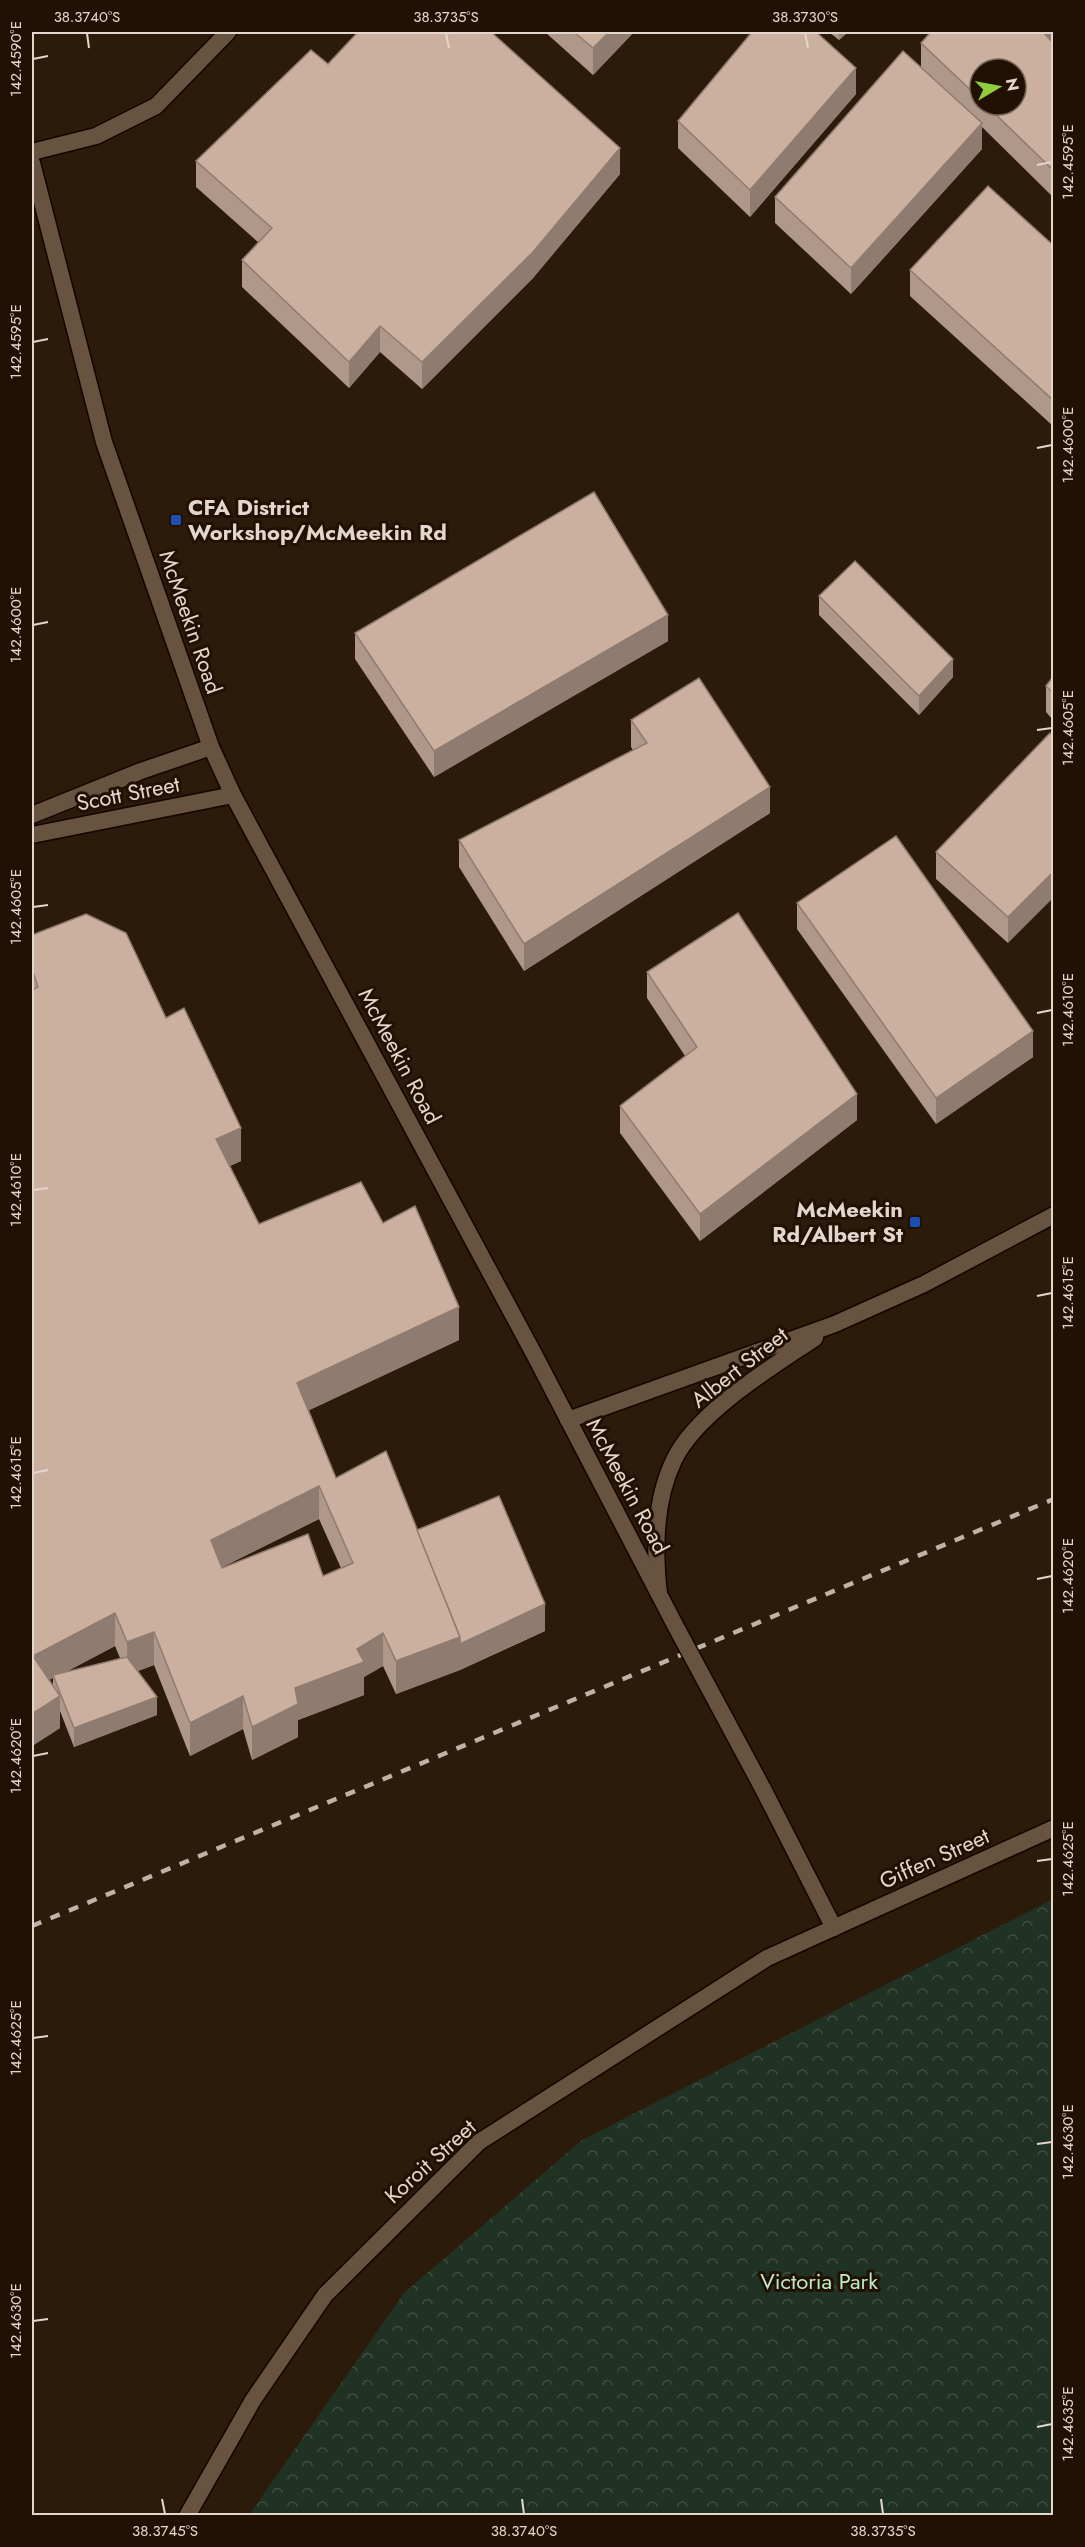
<svg xmlns="http://www.w3.org/2000/svg" width="1085" height="2547" viewBox="0 0 1085 2547" font-family="Jost,sans-serif">
<defs>
<pattern id="park-crowns" width="20" height="18" patternUnits="userSpaceOnUse" patternTransform="scale(1.5)"><rect width="20" height="18" fill="#1f3223"/><path d="M2 6a3 3 0 1 1 6 0M12 15a3 3 0 1 1 6 0" fill="none" stroke="#3f4f42"/></pattern>
</defs>
<rect width="100%" height="100%" fill="#2c1a0a"/>
<!-- park -->
<polygon fill="url(#park-crowns)" points="1053,1899 1053,2515 249,2515 404,2293 582,2140"/>
<g fill="none" stroke-linecap="round" stroke-linejoin="round">
<!-- minor casing -->
<g stroke="#140500" stroke-width="19">
<g id="minor">
<polyline points="32,152 96,136 156,106 228,32"/>
<polyline points="568,1420 835,1324 924,1284 1054,1215"/>
<path d="M659 1594C654 1550 654 1501 674 1460 697 1412 772 1367 815 1338"/>
</g>
</g>
<!-- tertiary casing -->
<g stroke="#140500" stroke-width="19">
<g id="tertiary">
<polyline points="32,163 104,442 211,747 233,795 534,1354 675,1625"/>
<polyline points="32,815 141,771 211,747"/>
<polyline points="32,835 233,795"/>
<polyline points="762,1787 834,1928"/>
<polyline points="187,2516 253,2400 325,2295 479,2142 767,1958 1054,1828"/>
</g>
</g>
<!-- minor -->
<use href="#minor" stroke="#685341" stroke-width="16"/>
<!-- tertiary -->
<use href="#tertiary" stroke="#685341" stroke-width="16"/>
<!-- rail -->
<polyline stroke="#c0b2a7" stroke-width="4.5" stroke-dasharray="10 10" stroke-linecap="butt" points="32,1926 1054,1499"/>
<!-- tertiary-bridge casing -->
<g stroke="#140500" stroke-width="19" stroke-linecap="butt">
<polyline id="tertiary-bridge" points="675,1625 762,1787"/>
</g>
<!-- tertiary-bridge -->
<use href="#tertiary-bridge" stroke="#685341" stroke-width="16"/>
</g>
<!-- wall -->
<g fill="#af9789" fill-rule="evenodd">
<polygon points="545,32 634,32 593,75"/>
<polygon points="829,32 848,32 839,40"/>
<path d="M1053 42V197L982 127V149L851 294 775 223V197L921 67V43ZM980 69 1016 105H980Z"/>
<polygon points="328,64 620,174 533,278 422,389 380,352 349,388 242,287 242,260 259,243 196,187 196,161"/>
<polygon points="856,94 750,217 678,148 678,121"/>
<polygon points="1053,245 1053,426 910,296 910,270"/>
<polygon points="819,596 953,677 919,715 819,615"/>
<polygon points="355,633 668,641 434,777 355,659"/>
<polygon points="1053,677 1053,720 1046,712 1046,686"/>
<polygon points="631,720 770,813 524,971 459,867 459,840 633,750 631,747"/>
<polygon points="1053,736 1008,943 936,879 936,852"/>
<polygon points="797,903 1033,1057 936,1124 797,929"/>
<path d="M32 935 166 1018 241 1161 230 1166 259 1224 383 1223 459 1340 309 1410 336 1478 417 1530 545 1631 460 1670 396 1694 383 1666 364 1677V1695L298 1720V1737L252 1760 243 1729 190 1756 154 1665 138 1671 157 1715 74 1747 60 1711V1728L32 1746ZM319 1519 341 1568 323 1576 222 1568V1567ZM115 1646 120 1658 64 1673ZM53 1678V1685L49 1680Z"/>
<polygon points="647,972 857,1120 700,1241 620,1133 620,1106 685,1056 647,998"/>
</g>
<!-- shaded-wall -->
<g fill="#8f7b6f">
<polygon points="609,32 634,32 593,75 593,48"/>
<polygon points="839,32 848,32 839,40"/>
<polygon points="1041,32 1053,32 1053,42 1041,57"/>
<polygon points="856,68 856,94 750,217 750,190"/>
<polygon points="982,123 982,149 851,294 851,268"/>
<polygon points="620,148 620,174 533,278 422,389 422,362"/>
<polygon points="380,326 380,352 349,388 349,362"/>
<polygon points="668,615 668,641 434,777 434,751"/>
<polygon points="953,659 953,677 919,715 919,696"/>
<polygon points="770,787 770,813 524,971 524,944"/>
<polygon points="1053,872 1053,898 1008,943 1008,917"/>
<polygon points="1033,1031 1033,1057 936,1124 936,1098"/>
<polygon points="857,1094 857,1120 700,1241 700,1214"/>
<polygon points="241,1128 241,1161 216,1172 216,1139"/>
<polygon points="459,1307 459,1340 297,1416 297,1383"/>
<polygon points="319,1486 319,1519 211,1573 211,1540"/>
<polygon points="545,1604 545,1631 460,1670 460,1644"/>
<polygon points="115,1613 115,1646 54,1678 53,1675 53,1678 33,1688 33,1656"/>
<polygon points="154,1632 154,1665 127,1675 127,1642"/>
<polygon points="383,1633 383,1666 364,1677 364,1695 298,1720 298,1737 252,1760 252,1727 295,1688 357,1649"/>
<polygon points="460,1637 460,1670 396,1694 396,1661"/>
<polygon points="60,1696 60,1728 32,1746 32,1714"/>
<polygon points="243,1696 243,1729 190,1756 190,1723"/>
<polygon points="157,1697 157,1715 74,1747 74,1728"/>
</g>
<!-- building -->
<g fill="#ccb09f" stroke="#8f7b6f" stroke-width="1.5" fill-rule="evenodd">
<polygon points="358,32 491,32 620,148 533,252 422,362 380,326 349,362 242,260 272,228 196,161 311,50 328,64"/>
<polygon points="574,32 609,32 593,48"/>
<polygon points="752,32 816,32 856,68 750,190 678,121"/>
<polygon points="931,32 1043,32 1053,43 1053,170 986,105 1016,105 1016,69 980,69 980,99 921,43"/>
<polygon points="903,51 982,123 851,268 775,197"/>
<polygon points="988,186 1053,245 1053,400 910,270"/>
<polygon points="594,492 668,615 434,751 355,633"/>
<polygon points="855,561 953,659 919,696 819,596"/>
<polygon points="1053,677 1053,693 1046,686"/>
<polygon points="699,678 770,787 524,944 459,840 647,743 631,720"/>
<polygon points="1050,733 1053,736 1053,872 1008,917 936,852"/>
<polygon points="896,836 1033,1031 936,1098 797,903"/>
<polygon points="738,913 857,1094 700,1214 620,1106 697,1047 647,972"/>
<path d="M86 914 126 933 166 1018 184 1008 241 1128 216 1139 259 1224 361 1182 383 1223 415 1206 459 1307 297 1383 336 1478 386 1451 460 1637 396 1661 383 1633 357 1649 364 1662 295 1688 298 1704 252 1727 243 1696 190 1723 154 1632 127 1642 115 1613 33 1656 60 1696 32 1714V990L38 987 32 969V935ZM319 1486 353 1563 323 1576 308 1534 222 1568 211 1540Z"/>
<polygon points="499,1496 545,1604 460,1644 460,1637 417,1530"/>
<polygon points="127,1657 157,1697 74,1728 53,1675"/>
</g>
<!-- ticks -->
<path fill="none" stroke="#e3d6cc" stroke-width="2" d="M87 33 89 48M446 33 449 48M805 33 808 48M33 59 48 56M1037 165 1052 162M33 342 48 339M1037 448 1052 445M33 625 48 622M1037 730 1052 728M33 907 48 905M1037 1013 1052 1010M33 1190 48 1188M1037 1296 1052 1293M33 1473 48 1470M1037 1579 1052 1576M33 1756 48 1753M1037 1861 1052 1859M33 2038 48 2036M1037 2144 1052 2142M33 2321 48 2319M1037 2427 1052 2424M162 2499 165 2514M522 2499 524 2514M881 2499 883 2514"/>
<!-- markers -->
<g fill="#1a4fb4" stroke="#221103" stroke-width="2">
<rect x="170" y="514" width="12" height="12" rx="3"/>
<rect x="909" y="1216" width="12" height="12" rx="3"/>
</g>
<g text-anchor="middle" dominant-baseline="central" stroke-width="6" stroke-linejoin="round" paint-order="stroke">
<!-- poi labels -->
<g font-size="22" font-weight="bold" fill="#e3d6cc" stroke="#221103" text-anchor="start">
<text x="188" y="507">CFA District<tspan x="188" dy="25">Workshop/McMeekin Rd</tspan></text>
<text x="903" y="1209" text-anchor="end">McMeekin<tspan x="903" dy="25">Rd/Albert St</tspan></text>
</g>
<!-- street labels -->
<g font-size="22" fill="#e3d6cc" stroke="#221103">
<text transform="translate(191 622) rotate(71)">McMeekin Road</text>
<text transform="translate(128 793) rotate(-11)">Scott Street</text>
<text transform="translate(400 1056) rotate(62)">McMeekin Road</text>
<text transform="translate(739 1367) rotate(-38)">Albert Street</text>
<text transform="translate(628 1486) rotate(62)">McMeekin Road</text>
<text transform="translate(934 1858) rotate(-24)">Giffen Street</text>
<text transform="translate(430 2161) rotate(-42)">Koroit Street</text>
</g>
<!-- park labels -->
<g font-size="22" fill="#bcecc6" stroke="#221103">
<text x="819" y="2281">Victoria Park</text>
</g>
</g>
<!-- border -->
<rect width="1085" height="2547" fill="none" stroke="#221103" stroke-width="66"/>
<!-- north arrow -->
<g transform="translate(998 87) rotate(80)"><circle r="28" fill="#221103" stroke="#6f6053" stroke-width="1.5"/>
<path d="M0-4.5L10 22L0 15L-10 22Z" fill="#92cd3e"/>
<text y="-9" font-size="16" font-weight="bold" text-anchor="middle" fill="#e3d6cc">N</text>
</g>
<rect x="33" y="33" width="1019" height="2481" fill="none" stroke="#e3d6cc" stroke-width="2"/>
<g font-size="15" text-anchor="middle" fill="#e3d6cc">
<text x="87" y="22">38.3740°S</text>
<text x="446" y="22">38.3735°S</text>
<text x="805" y="22">38.3730°S</text>
<text transform="translate(16 59) rotate(-90)" y="5">142.4590°E</text>
<text transform="translate(1068 162) rotate(-90)" y="5">142.4595°E</text>
<text transform="translate(16 342) rotate(-90)" y="5">142.4595°E</text>
<text transform="translate(1068 445) rotate(-90)" y="5">142.4600°E</text>
<text transform="translate(16 625) rotate(-90)" y="5">142.4600°E</text>
<text transform="translate(1068 728) rotate(-90)" y="5">142.4605°E</text>
<text transform="translate(16 907) rotate(-90)" y="5">142.4605°E</text>
<text transform="translate(1068 1010) rotate(-90)" y="5">142.4610°E</text>
<text transform="translate(16 1190) rotate(-90)" y="5">142.4610°E</text>
<text transform="translate(1068 1293) rotate(-90)" y="5">142.4615°E</text>
<text transform="translate(16 1473) rotate(-90)" y="5">142.4615°E</text>
<text transform="translate(1068 1576) rotate(-90)" y="5">142.4620°E</text>
<text transform="translate(16 1756) rotate(-90)" y="5">142.4620°E</text>
<text transform="translate(1068 1859) rotate(-90)" y="5">142.4625°E</text>
<text transform="translate(16 2038) rotate(-90)" y="5">142.4625°E</text>
<text transform="translate(1068 2142) rotate(-90)" y="5">142.4630°E</text>
<text transform="translate(16 2321) rotate(-90)" y="5">142.4630°E</text>
<text transform="translate(1068 2424) rotate(-90)" y="5">142.4635°E</text>
<text x="165" y="2536">38.3745°S</text>
<text x="524" y="2536">38.3740°S</text>
<text x="883" y="2536">38.3735°S</text>
</g>
</svg>
